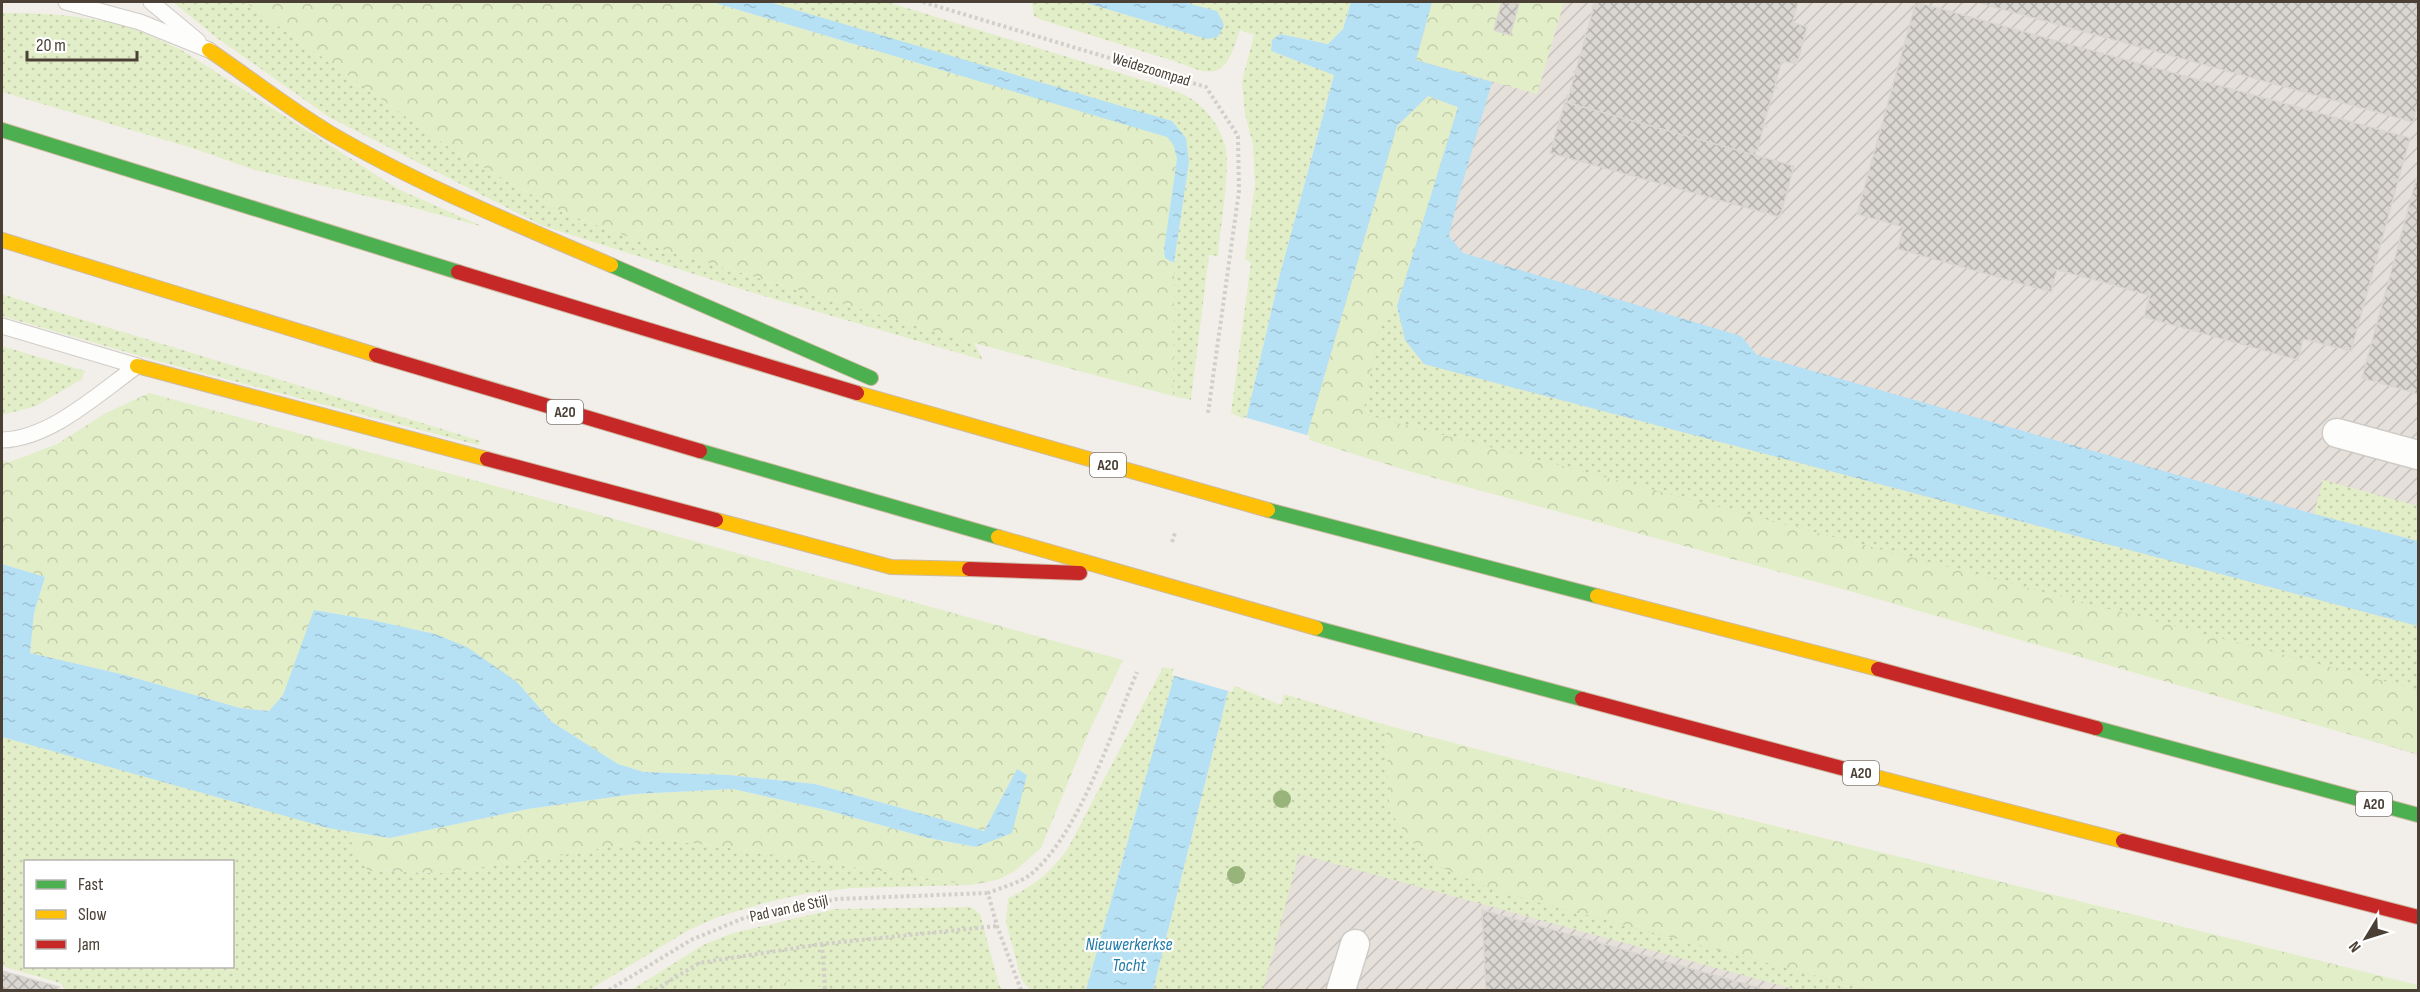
<svg xmlns="http://www.w3.org/2000/svg" width="2420" height="992" viewBox="0 0 2420 992" font-family="'Sofia Sans Condensed',sans-serif">
<defs>
<pattern id="industrial-furrows" width="10" height="10" patternUnits="userSpaceOnUse" patternTransform="scale(1.5)"><rect width="10" height="10" fill="#e6e0db"/><path d="M-1 1l2-2M0 10L10 0M9 11l2-2" fill="none" stroke="#c7c1bd"/></pattern>
<pattern id="grass-dots" width="8" height="8" patternUnits="userSpaceOnUse" patternTransform="scale(1.5)"><rect width="8" height="8" fill="#e2eec7"/><path d="M2 2h.1M6 6h.1" fill="none" stroke="#c3cdac" stroke-width="1.8" stroke-linecap="round"/></pattern>
<pattern id="forest-crowns" width="20" height="18" patternUnits="userSpaceOnUse" patternTransform="scale(1.5)"><rect width="20" height="18" fill="#e2eec7"/><path d="M2 6a3 3 0 1 1 6 0M12 15a3 3 0 1 1 6 0" fill="none" stroke="#c3cdac"/></pattern>
<pattern id="park-tufts" width="24" height="20" patternUnits="userSpaceOnUse" patternTransform="scale(1.5)"><rect width="24" height="20" fill="#e2eec7"/><path d="M3 7l-1-3M5 7V3M7 7l1-3M15 17l-1-3M17 17v-4M19 17l1-3" fill="none" stroke="#c3cdac"/></pattern>
<pattern id="water-ripples" width="26" height="14" patternUnits="userSpaceOnUse" patternTransform="scale(1.5)"><rect width="26" height="14" fill="#b6e1f4"/><path d="M2 4q2-2 4 0t4 0M15 11q2-2 4 0t4 0" fill="none" stroke="#9ec2d2"/></pattern>
<pattern id="building-cross-hatch" width="8" height="8" patternUnits="userSpaceOnUse" patternTransform="scale(1.5)"><rect width="8" height="8" fill="#dad6d1"/><path d="M0 0l8 8M0 8l8-8" fill="none" stroke="#b3afaa"/></pattern>
</defs>
<rect width="100%" height="100%" fill="#f2efea"/>
<!-- industrial -->
<g fill="url(#industrial-furrows)">
<polygon points="1384,2 2418,2 2418,755 1269,404"/>
<polygon points="1276,812 2040,990 1233,990"/>
</g>
<!-- grass -->
<g fill="url(#grass-dots)" fill-rule="evenodd">
<polygon points="173,2 245,2 453,150 564,213 658,248 974,343 983,360 757,294 543,226 329,117 217,38"/>
<path d="M769 2H887L1159 85C1167 88 1177 91 1185 95 1204 105 1219 124 1225 145 1231 167 1220 230 1218 256L1209 255 1191 400 1173 396 1174 263 1189 162Z"/>
<path d="M1032 2H1083L1207 39 1217 11 1183 2H1351L1343 29 1328 44 1280 34 1271 51 1334 74 1279 278 1246 420 1231 413 1251 262 1245 259 1255 184 1253 145 1245 114 1242 81 1254 35 1240 30C1226 72 1221 81 1177 62L1042 20 1034 16Z"/>
<path d="M2 13C41 13 82 15 121 25 141 30 161 41 180 49L398 189 484 227 400 204 255 170 189 147 2 92Z"/>
<polygon points="2,294 51,310 481,441 478,445 161,362 2,316"/>
<polygon points="1397,306 1405,340 1424,364 2418,626 2418,690 1363,414 1379,328"/>
<polygon points="2,346 85,371 82,379 36,406 2,415"/>
<polygon points="2323,480 2418,506 2418,541 2314,514"/>
<path d="M1163 667 1176 670 1086 990H1030L1021 979 1006 922 1008 898C1035 886 1049 873 1067 850Z"/>
<polygon points="1230,684 1281,705 1284,694 1386,725 1390,811 1408,837 1429,862 1496,891 1870,990 1797,990 1299,854 1263,990 1153,990"/>
<path d="M2 737 345 831 368 871 439 873 557 856 655 839 716 846 971 885 851 888 808 893 768 902 718 917 689 930 589 990H67L60 983 2 966ZM26 862H232V966H26Z"/>
<polygon points="971,907 980,914 999,985 1003,990 631,990 703,945 733,933 835,909"/>
</g>
<!-- forest -->
<g fill="url(#forest-crowns)">
<polygon points="245,2 712,2 1167,137 1173,144 1177,158 1164,249 1165,258 1174,263 1173,396 974,343 658,248 564,213 453,150"/>
<polygon points="1432,2 1564,2 1537,94 1416,60"/>
<polygon points="1428,96 1458,107 1397,306 1379,328 1363,414 2418,690 2418,754 1846,590 1405,470 1306,439 1397,126"/>
<polygon points="149,393 492,485 1123,660 1087,736 1041,848 1015,871 997,880 971,885 716,846 655,839 557,856 439,873 368,871 345,831 390,838 528,809 635,794 733,789 826,810 928,838 976,847 1027,775 1017,769 984,831 815,784 729,775 644,772 618,764 552,722 517,682 435,634 372,620 315,610 283,695 269,711 240,708 125,675 29,653 34,613 45,577 2,564 2,461 10,462 57,444 106,413"/>
<polygon points="1386,725 1666,799 2418,985 2418,990 1870,990 1496,891 1429,862 1408,837 1390,811"/>
</g>
<!-- park -->
<polygon fill="url(#park-tufts)" points="788,981 837,990 773,990"/>
<!-- water -->
<g fill="url(#water-ripples)">
<polygon points="712,2 769,2 1172,121 1186,138 1189,162 1174,263 1165,258 1164,249 1177,158 1173,144 1167,137"/>
<polygon points="1083,2 1183,2 1217,11 1224,25 1218,37 1207,39"/>
<polygon points="1351,2 1432,2 1416,60 1492,82 1457,202 1449,236 1463,253 1741,336 1757,355 2314,514 2418,541 2418,626 1424,364 1405,340 1397,306 1458,107 1428,96 1397,126 1306,439 1230,684 1153,990 1086,990 1246,420 1279,278 1334,75 1271,51 1272,40 1280,34 1328,44 1343,29"/>
<polygon points="2,564 45,577 34,613 30,653 125,675 240,708 269,711 283,695 314,610 372,620 435,634 467,647 517,682 552,722 618,764 644,772 729,775 815,784 984,831 1017,769 1027,775 1012,833 976,847 928,838 826,810 733,789 635,794 528,809 390,838 328,828 2,737"/>
</g>
<!-- pier -->
<polygon fill="#f2efea" points="1244,417 1310,436 1232,692 1172,675"/>
<!-- building -->
<g fill="url(#building-cross-hatch)" stroke="#dad6d0" stroke-width="1.5">
<polygon points="1502,2 1519,4 1510,35 1494,30"/>
<polygon points="1595,2 1798,2 1793,21 1794,23 1807,27 1797,64 1782,61 1775,85 1777,88 1775,87 1764,123 1766,126 1764,125 1758,148 1759,151 1756,150 1755,156 1567,103 1567,95 1569,95 1575,73 1573,72 1576,70 1586,35 1584,34 1587,32 1593,9 1592,6 1593,7"/>
<polygon points="1916,2 2410,138 2351,351 2303,339 2298,360 2144,317 2150,296 2110,284 2057,270 2051,292 1898,249 1903,227 1857,214"/>
<polygon points="1976,2 2418,2 2418,103 2413,122"/>
<polygon points="1565,102 1794,166 1780,217 1550,153"/>
<polygon points="2418,173 2418,394 2362,378"/>
<polygon points="1482,910 1767,990 1486,990"/>
<polygon points="2,971 59,987 54,990 2,990"/>
</g>
<g fill="none" stroke-linecap="round" stroke-linejoin="round">
<!-- lane casing -->
<g stroke="#cfcbc6" stroke-width="17">
<g id="lane">
<polyline points="66,2 140,22 209,50"/>
<polyline points="151,2 198,41"/>
<polyline points="2,326 137,366"/>
<path d="M2 440C50 439 98 394 137 366"/>
</g>
</g>
<!-- street casing -->
<g stroke="#cfcbc6" stroke-width="31">
<g id="street">
<polyline points="2337,433 2418,455"/>
<polyline points="1341,990 1355,944"/>
</g>
</g>
<!-- fast casing -->
<g stroke="#cdbaa2" stroke-width="16">
<g id="fast">
<polyline points="2,130 458,272"/>
<polyline points="611,265 871,378"/>
<polyline points="700,451 998,537"/>
<polyline points="1268,510 1597,596"/>
<polyline points="1316,628 1582,699"/>
<polyline points="2096,728 2418,815"/>
</g>
</g>
<!-- slow casing -->
<g stroke="#cdbaa2" stroke-width="16">
<g id="slow">
<path d="M209 50C249 77 288 108 330 133 419 185 516 224 611 265"/>
<polyline points="2,240 376,355"/>
<polyline points="137,366 487,459"/>
<polyline points="857,393 1268,510"/>
<polyline points="716,520 891,567 969,569"/>
<polyline points="998,537 1316,628"/>
<polyline points="1597,596 1878,669"/>
<polyline points="1845,769 2123,841"/>
</g>
</g>
<!-- jam casing -->
<g stroke="#cdbaa2" stroke-width="16">
<g id="jam">
<polyline points="458,272 857,393"/>
<polyline points="376,355 700,451"/>
<polyline points="487,459 716,520"/>
<polyline points="969,569 1080,573"/>
<polyline points="1878,669 2096,728"/>
<polyline points="1582,699 1845,769"/>
<polyline points="2123,841 2418,917"/>
</g>
</g>
<!-- path -->
<g stroke="#d2cfca" stroke-width="4" stroke-dasharray="3 3" stroke-linecap="butt">
<polyline points="923,2 1206,87 1238,136 1239,191 1208,413"/>
<polyline points="1172,542 1175,533"/>
<polyline points="822,944 825,990"/>
<polyline points="609,990 691,940 744,918 837,899 988,893"/>
<polyline points="655,990 699,963 822,944 997,926"/>
<path d="M1021 990 997 926 988 893C1000 888 1019 883 1030 875 1079 835 1112 731 1137 672"/>
</g>
<!-- lane -->
<use href="#lane" stroke="#fdfdfc" stroke-width="15"/>
<!-- street -->
<use href="#street" stroke="#fdfdfc" stroke-width="28"/>
<!-- fast -->
<use href="#fast" stroke="#4caf50" stroke-width="14"/>
<!-- slow -->
<use href="#slow" stroke="#ffc107" stroke-width="14"/>
<!-- jam -->
<use href="#jam" stroke="#c62828" stroke-width="14"/>
</g>
<!-- trees -->
<g fill="#98b47b">
<circle cx="1282" cy="799" r="9"/>
<circle cx="1236" cy="875" r="9"/>
</g>
<g text-anchor="middle" dominant-baseline="central" stroke-width="4.5" stroke-linejoin="round" paint-order="stroke">
<!-- shield labels -->
<g fill="#fff" stroke="#807972" stroke-width="1.5">
<rect x="547" y="400" width="36" height="24" rx="4.5"/>
<rect x="1090" y="453" width="36" height="24" rx="4.5"/>
<rect x="1843" y="761" width="36" height="24" rx="4.5"/>
<rect x="2356" y="792" width="36" height="24" rx="4.5"/>
</g>
<g font-size="15" font-weight="bold" fill="#4a4035">
<text x="565" y="412">A20</text>
<text x="1108" y="465">A20</text>
<text x="1861" y="773">A20</text>
<text x="2374" y="804">A20</text>
</g>
<!-- street labels -->
<g font-size="16" fill="#4a4035" stroke="#fff">
<text transform="translate(1151 70) rotate(17)">Weidezoompad</text>
<text transform="translate(789 909) rotate(-12)">Pad van de Stijl</text>
</g>
<!-- water labels -->
<g font-size="18" font-style="italic" fill="#1f7aa8" stroke="#fff">
<text x="1129" y="944">Nieuwerkerkse<tspan x="1129" dy="21">Tocht</tspan></text>
</g>
</g>
<!-- border -->
<rect width="2420" height="992" fill="none" stroke="#4a4035" stroke-width="6"/>
<!-- legend -->
<rect x="24" y="860" width="210" height="108" fill="#ffffff" stroke="#b7b3ae" stroke-width="1.5"/>
<rect x="36" y="880" width="30" height="9" fill="#4caf50" stroke="#b7b3ae" stroke-width="1.5"/>
<text x="78" y="890" font-size="18" fill="#4a4035">Fast</text>
<rect x="36" y="910" width="30" height="9" fill="#ffc107" stroke="#b7b3ae" stroke-width="1.5"/>
<text x="78" y="920" font-size="18" fill="#4a4035">Slow</text>
<rect x="36" y="940" width="30" height="9" fill="#c62828" stroke="#b7b3ae" stroke-width="1.5"/>
<text x="78" y="950" font-size="18" fill="#4a4035">Jam</text>
<!-- north arrow -->
<g transform="translate(2366 938) rotate(232)" stroke="#ffffff" stroke-width="4.5" paint-order="stroke">
<path d="M0-4.5L10 22L0 15L-10 22Z" fill="#4a4035"/>
<text y="-9" font-size="16" font-weight="bold" text-anchor="middle" fill="#4a4035">N</text>
</g>
<!-- scale -->
<path d="M27 51v9h110v-9" fill="none" stroke="#4a4035" stroke-width="3"/>
<text x="36" y="51" font-size="18" fill="#4a4035" stroke="#ffffff" stroke-width="4.5" paint-order="stroke">20 m</text>
</svg>
